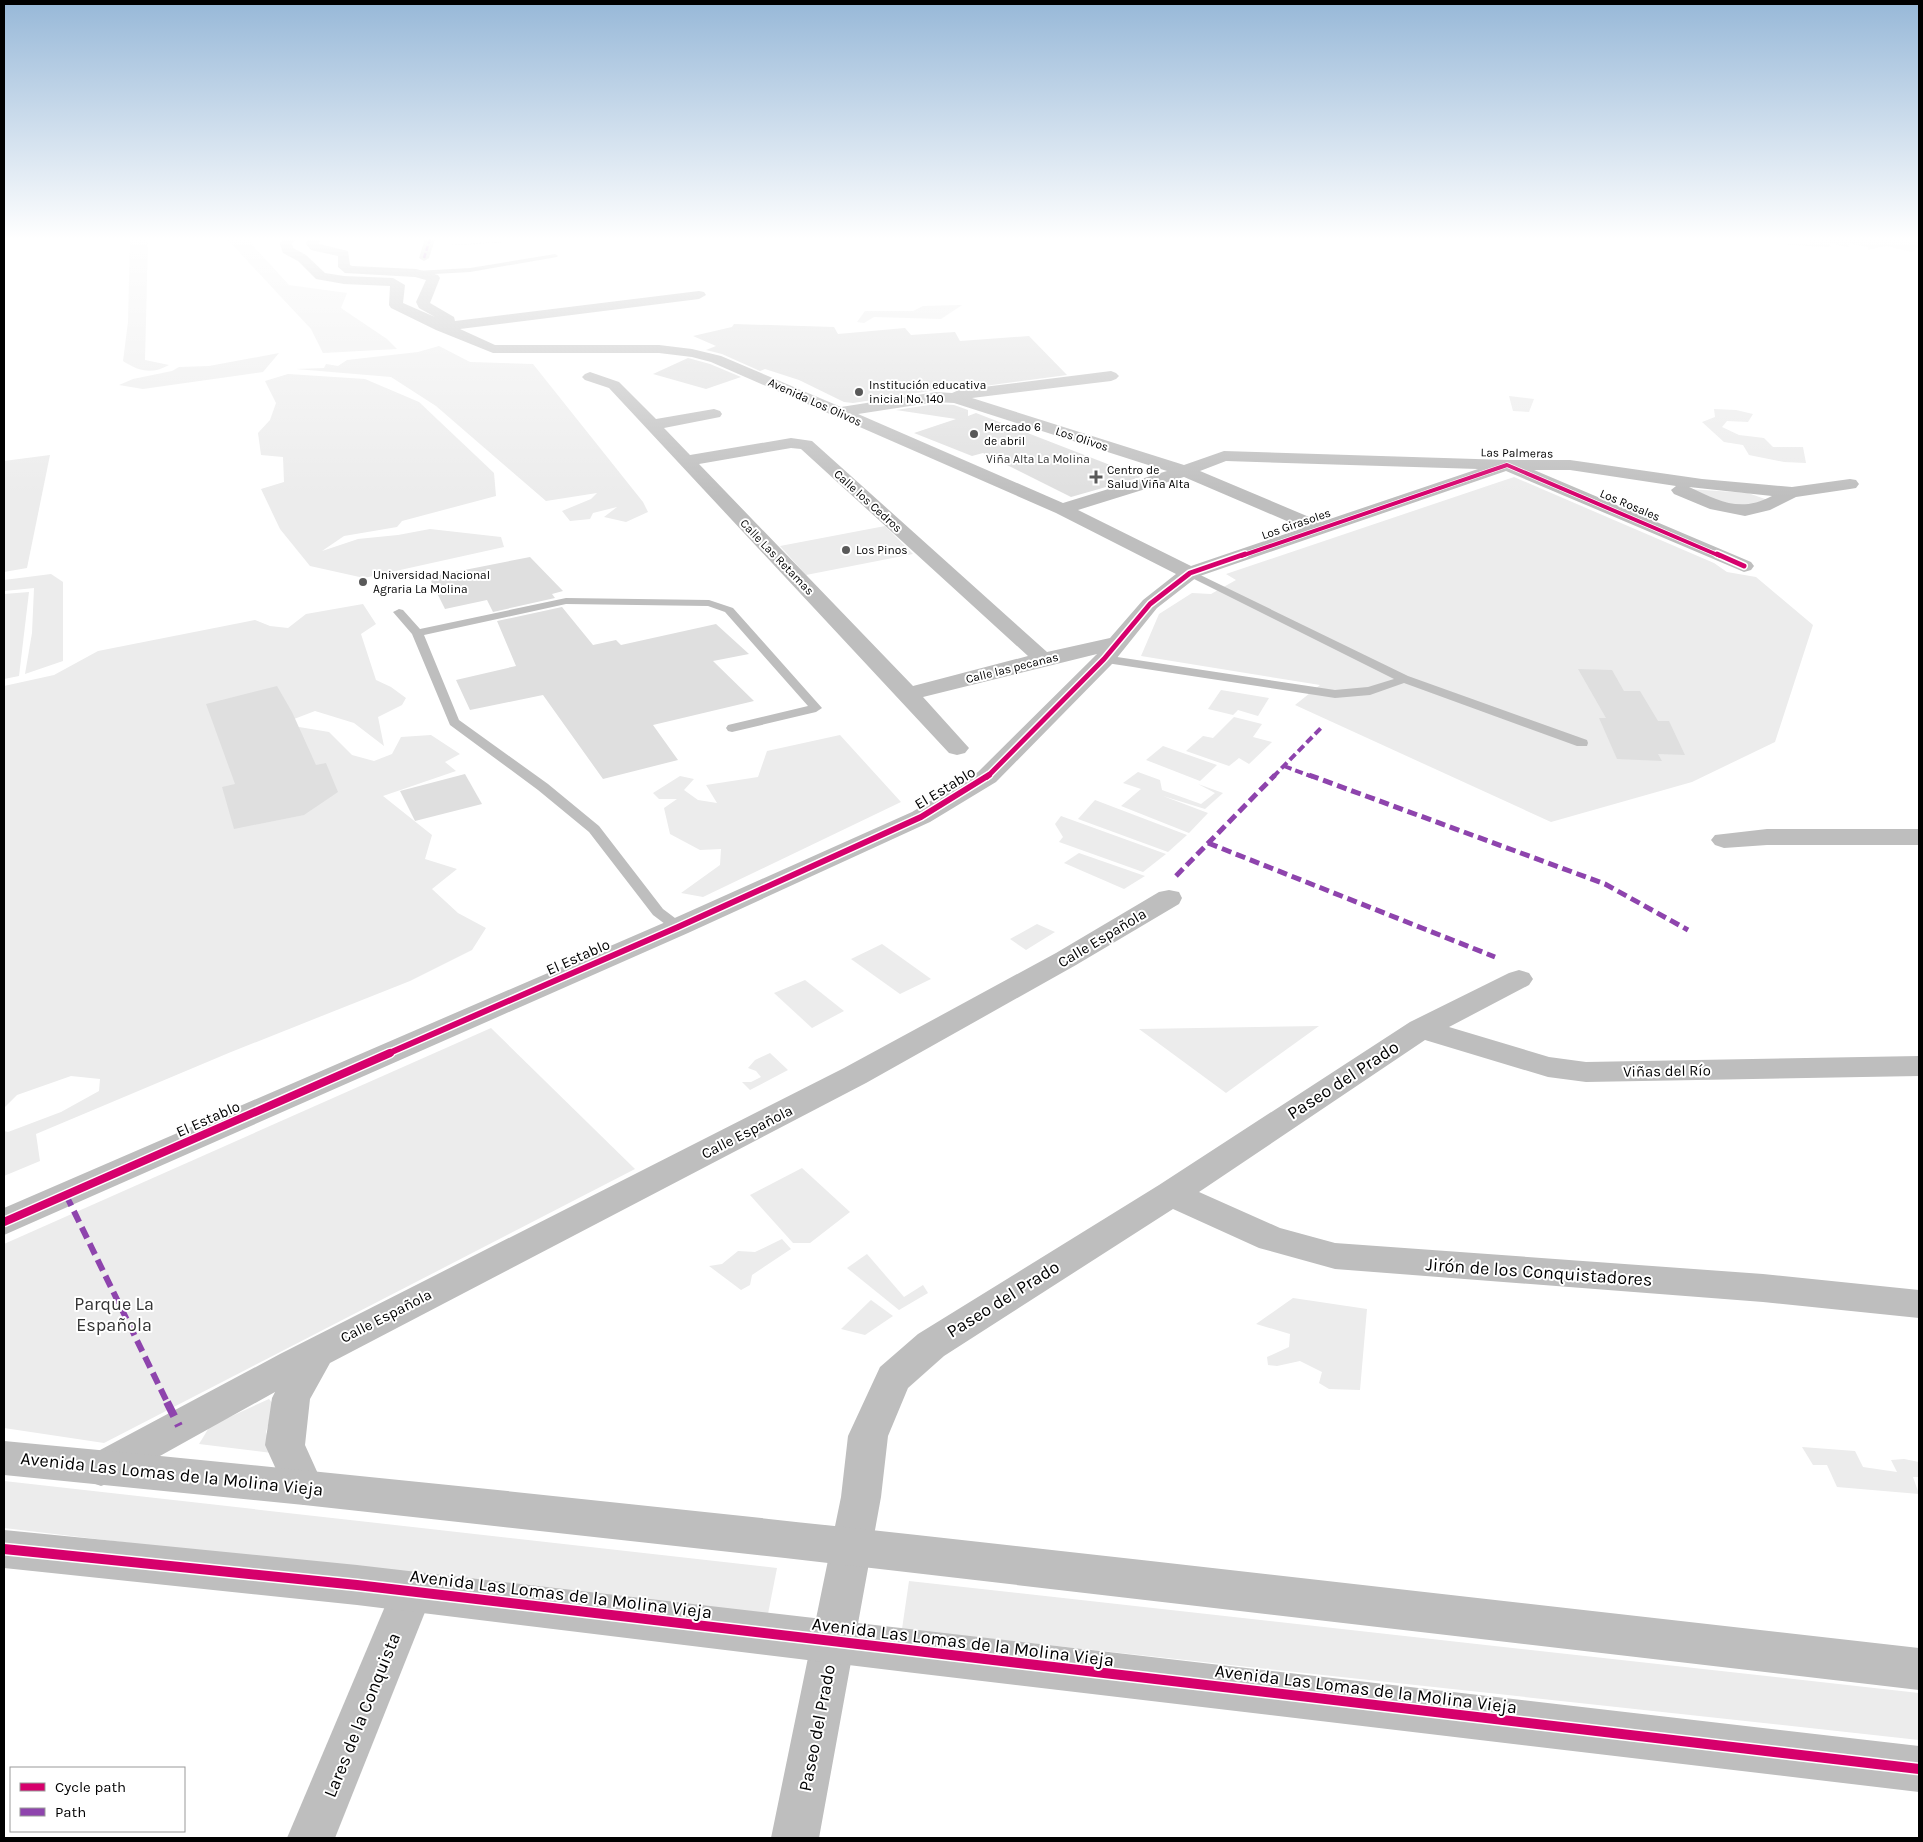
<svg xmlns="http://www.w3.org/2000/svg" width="1923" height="1842" viewBox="0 0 1923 1842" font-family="Karla,sans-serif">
<rect width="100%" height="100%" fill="#fff"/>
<!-- green -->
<g fill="#ececec">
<path d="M130 239H148L145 360 169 365C151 375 139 371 123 361L128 322Z"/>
<polygon points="227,239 247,239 289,285 347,293 341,308 387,339 397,349 323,353 311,329"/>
<polygon points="1797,239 1919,239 1919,249 1913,247 1915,250 1912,252 1886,246 1868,250 1868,247 1850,244 1848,247 1835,245 1836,243 1827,243 1832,246 1828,247 1787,245 1791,243 1812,245 1807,240"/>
<polygon points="962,305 941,319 874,317 864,323 857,322 865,311 913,311 923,306"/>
<polygon points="439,346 470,362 533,364 643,502 648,512 626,522 604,517 617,507 593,513 590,519 570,521 562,511 591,499 597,493 546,501 436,406 391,377 296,369 324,368 326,364 338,366 347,360 418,352"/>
<polygon points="279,353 263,372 143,389 119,385 133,379 172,371 179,367 209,366"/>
<polygon points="288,374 365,379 419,402 494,473 496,496 402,521 397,527 344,536 322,551 358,539 398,535 430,529 501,537 504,547 364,578 310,566 280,529 261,489 284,482 283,457 261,455 258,433 270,420 276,403 265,381"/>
<polygon points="1509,396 1534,399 1529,412 1513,411"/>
<polygon points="1714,409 1736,410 1753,414 1748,422 1727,421 1722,427 1739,435 1764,438 1773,447 1803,447 1806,463 1784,462 1749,455 1743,445 1724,442 1702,422 1715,417"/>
<polygon points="50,455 27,568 4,572 4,461"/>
<polygon points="1514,477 1714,563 1727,572 1756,577 1813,625 1775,742 1692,782 1551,822 1295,705 1320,685 1141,656 1159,614 1192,593 1211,594 1236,580 1226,574"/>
<path d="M1689 489 1748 493 1765 499V502C1735 511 1716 501 1689 489Z"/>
<polygon points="885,526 913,554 806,575 780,546"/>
<polygon points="51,574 63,582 63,661 25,674 32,633 34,588 4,591 4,580"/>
<polygon points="29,592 19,676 4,679 4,594"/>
<polygon points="363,604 376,624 361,634 376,680 391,687 406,698 402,705 378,717 384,746 354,723 315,711 281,724 329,732 352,755 374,761 392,754 401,737 431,735 460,754 445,762 456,771 383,796 432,835 425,859 457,869 432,889 458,913 486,928 472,950 410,981 231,1052 36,1134 40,1161 4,1176 4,1131 8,1132 61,1112 99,1091 100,1079 71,1076 17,1095 4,1108 4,686 54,675 98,651 255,620 270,626 288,628 306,614"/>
<polygon points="1221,690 1269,698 1258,716 1238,710 1233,715 1208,709"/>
<polygon points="1234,717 1262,724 1253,737 1272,742 1249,764 1239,758 1229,766 1186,751 1203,736 1213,738"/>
<polygon points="840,735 901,802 703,897 681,893 720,865 721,849 700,850 670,834 664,808 677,799 659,799 653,793 680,776 694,779 684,790 698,800 717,803 706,785 758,777 767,751"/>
<polygon points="1163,746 1217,765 1200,781 1146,760"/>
<polygon points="1138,772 1160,780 1162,790 1201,804 1215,793 1198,784 1223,793 1205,809 1163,796 1208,813 1189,833 1121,806 1141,789 1123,783"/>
<polygon points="1095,800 1187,835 1168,852 1078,819"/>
<polygon points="1061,816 1166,854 1143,872 1059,842 1063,837 1055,824"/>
<polygon points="1079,853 1145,876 1124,889 1064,863"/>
<polygon points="1037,924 1055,932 1026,950 1010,939"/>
<polygon points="882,944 931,979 900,994 851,959"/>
<polygon points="805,980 844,1011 812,1028 774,993"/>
<polygon points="1319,1026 1226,1093 1139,1029"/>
<polygon points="491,1028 635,1169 104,1443 4,1428 4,1244"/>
<polygon points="770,1053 788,1070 750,1090 742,1082 751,1082 761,1077 756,1071 748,1068 755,1060"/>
<polygon points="802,1168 850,1212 810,1243 793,1243 750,1195"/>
<polygon points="782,1239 791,1249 752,1275 750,1285 741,1290 709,1266 722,1264 738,1251 755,1252"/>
<polygon points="867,1254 904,1297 923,1285 928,1293 899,1310 847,1268"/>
<polygon points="1293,1298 1367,1309 1360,1390 1329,1389 1319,1383 1322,1372 1300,1361 1277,1366 1268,1365 1267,1357 1289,1347 1290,1334 1256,1324"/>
<polygon points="871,1300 893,1316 865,1335 841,1329"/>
<polygon points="269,1399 274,1405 266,1432 272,1453 199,1444 210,1426"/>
<polygon points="1802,1447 1855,1451 1863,1467 1897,1472 1891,1460 1904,1459 1919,1462 1919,1477 1913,1477 1919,1494 1837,1487 1827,1465 1813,1465"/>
<polygon points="4,1481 777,1568 767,1619 4,1528"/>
<polygon points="909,1581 1919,1693 1919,1740 902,1629"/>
</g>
<!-- building -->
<g fill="#dfdfdf">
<polygon points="734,324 834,327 838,334 905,328 911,335 955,332 960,341 1029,336 1067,375 954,390 936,390 853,403 844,402 799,380 765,369 760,371 722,354 706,350 716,346 693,336 732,327"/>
<polygon points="688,358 710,364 741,377 706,389 653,374"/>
<polygon points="936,404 954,405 968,410 968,416 976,413 1141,477 1071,497 983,453 972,456 914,433 956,419 896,410"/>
<polygon points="530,557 563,591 552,594 555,598 493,612 487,600 445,609 429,577"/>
<polygon points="562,607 593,645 616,640 621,645 716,624 749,654 713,661 754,701 653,725 678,760 603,779 543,695 470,710 456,680 516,666 497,621"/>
<polygon points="1578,669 1612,670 1624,691 1640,691 1658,721 1669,721 1685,755 1658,754 1662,761 1617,759 1599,718 1606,718"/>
<polygon points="277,686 292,712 316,765 326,763 338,792 304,815 234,829 222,787 235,784 206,704"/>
<polygon points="465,774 482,804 415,821 400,791"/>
</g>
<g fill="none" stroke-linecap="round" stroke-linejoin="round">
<!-- path -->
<polyline stroke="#b9b9b9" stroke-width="1" stroke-dasharray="0.5 1" stroke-linecap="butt" points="452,245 503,242"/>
<!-- service -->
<g fill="#bebebe" fill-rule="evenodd">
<polygon points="555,254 558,256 557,257 470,272 416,275 412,273 416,271 470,268"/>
<polygon points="1190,570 1408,676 1587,740 1588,743 1587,746 1577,746 1404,683 1370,695 1335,698 1100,662 1098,659 1104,655 1335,690 1368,687 1394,679 1186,575 1185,573 1186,571"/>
<polygon points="566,598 709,600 733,608 822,708 816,712 732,732 728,731 726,728 728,725 808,706 725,612 708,606 566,604 424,635 459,720 548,784 599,826 663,909 683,924 686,927 683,930 673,930 653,915 589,832 538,790 450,725 412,634 393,612 399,609 403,610 420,629"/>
</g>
<!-- pedestrian -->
<polygon fill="#bebebe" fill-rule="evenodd" points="425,239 435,239 429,258 424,261 419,258"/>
<!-- minor -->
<g fill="#bebebe" fill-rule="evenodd">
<path d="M283 239H296L292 244 293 248 306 255 325 273 344 276 393 278 405 285 403 303 435 317 419 308 416 302 426 280 415 277 345 273 338 267V256L311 250 306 244 308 239H320L319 244 348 251 350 265 352 266 416 269 438 275 440 278 430 303 454 317 455 321 699 291 704 292 706 295 699 299 460 329 495 345H659L692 349 721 356 841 407 936 392 952 393 959 390 1111 371 1116 373 1119 376 1116 379 1111 381 972 398 1184 465 1224 451 1507 460H1570L1702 479 1792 487 1850 479 1856 480 1859 484 1856 488 1850 489 1796 497 1770 510 1745 516 1710 509 1674 494 1671 490 1676 486 1570 470H1534L1751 562 1754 566 1751 570 1744 572 1506 471 1197 577 1157 608 1112 664 996 782 930 822 688 933 4 1235V1208L668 921 912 812 978 772 1097 654 923 697 969 748 965 753 957 755 949 753 609 388 585 380 582 377 585 374 590 372 619 382 656 419 714 409 720 411 722 414 720 417 664 428 690 455 791 438 812 441 1047 652 1110 638 1143 600 1176 574 1056 513 711 362 692 357 659 353H493L436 330 391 308 389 305 390 286 344 284 316 279 298 261 283 253 280 244ZM936 402 954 403 1167 471 1063 503 858 414ZM791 448 801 449 1028 656 913 686 699 464ZM1226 461 1478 469 1321 522 1200 471ZM1184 477 1303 528 1191 566 1078 510ZM1689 487 1772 496C1740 513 1719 501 1689 487Z"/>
<polygon points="1767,829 1919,829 1919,845 1767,845 1724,848 1715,845 1711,840 1715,835"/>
<polygon points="1169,890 1179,892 1182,898 1179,904 1076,965 866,1083 330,1363 310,1399 305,1445 324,1487 318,1500 304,1505 290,1500 265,1445 272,1398 275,1392 115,1481 101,1486 87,1481 81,1469 87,1457 280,1354 844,1068 1056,953 1159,892"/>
<polygon points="1519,970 1529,973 1533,979 1529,985 1449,1027 1549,1057 1586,1062 1919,1056 1919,1076 1586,1082 1548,1077 1425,1040 1199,1192 1280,1228 1335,1243 1763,1274 1919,1290 1919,1318 1763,1302 1335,1269 1259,1248 1173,1209 944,1356 908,1388 888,1436 881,1497 819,1838 771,1838 841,1497 848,1436 880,1367 918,1334 1159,1185 1410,1022 1509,973"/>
<polygon points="412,1572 427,1578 433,1592 335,1838 287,1838 397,1578"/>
</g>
<!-- tertiary -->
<g fill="#bebebe" fill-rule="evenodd">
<path d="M4 1441C643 1501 1281 1576 1919 1648V1690L785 1558 304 1505 4 1475Z"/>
<polygon points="4,1530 357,1565 1919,1746 1919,1792 906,1672 357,1605 4,1568"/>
</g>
<!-- quiet-far4 -->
<polyline stroke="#8e44ad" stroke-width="2.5" stroke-dasharray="5 2.5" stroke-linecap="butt" points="424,258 430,239"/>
<!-- quiet-far3 -->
<g stroke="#8e44ad" stroke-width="4" stroke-dasharray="8 4" stroke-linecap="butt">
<polyline points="1284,766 1313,777"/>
<polyline points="1273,777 1321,728"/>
</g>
<!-- quiet-far2 -->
<g stroke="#8e44ad" stroke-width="5" stroke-dasharray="10 5" stroke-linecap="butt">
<polyline points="1309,775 1605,884 1688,930"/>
<polyline points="1208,843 1495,957"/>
<polyline points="1176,876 1275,775"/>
</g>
<!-- quiet-far1 -->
<polyline stroke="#8e44ad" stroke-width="6" stroke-dasharray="12 6" stroke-linecap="butt" points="66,1195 168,1404"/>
<!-- quiet -->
<polyline stroke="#8e44ad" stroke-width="8" stroke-dasharray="16 8" stroke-linecap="butt" points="167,1402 179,1426"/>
<!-- cycleway-far4 casing -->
<g stroke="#fff" stroke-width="5.5">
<polyline id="cycleway-far4" points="1241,556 1507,465 1720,556"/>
</g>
<!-- cycleway-far3 casing -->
<g stroke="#fff" stroke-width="8">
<g id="cycleway-far3">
<polyline points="1717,554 1744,566"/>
<polyline points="987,777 1104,659 1150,604 1190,573 1245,554"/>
</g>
</g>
<!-- cycleway-far2 casing -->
<g stroke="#fff" stroke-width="9">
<polyline id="cycleway-far2" points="387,1054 678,927 921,817 989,775"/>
</g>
<!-- cycleway-far1 casing -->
<g stroke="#fff" stroke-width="11">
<polyline id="cycleway-far1" points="4,1222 390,1053"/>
</g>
<!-- cycleway casing -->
<g stroke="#fff" stroke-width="13">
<polyline id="cycleway" points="4,1549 357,1585 1919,1769"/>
</g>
<!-- cycleway-far4 -->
<use href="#cycleway-far4" stroke="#d6006c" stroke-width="4"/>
<!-- cycleway-far3 -->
<use href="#cycleway-far3" stroke="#d6006c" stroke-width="5"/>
<!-- cycleway-far2 -->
<use href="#cycleway-far2" stroke="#d6006c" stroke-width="6"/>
<!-- cycleway-far1 -->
<use href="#cycleway-far1" stroke="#d6006c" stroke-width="8"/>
<!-- cycleway -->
<use href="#cycleway" stroke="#d6006c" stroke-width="10"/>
</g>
<!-- sky -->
<linearGradient id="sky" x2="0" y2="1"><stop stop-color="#97b8d8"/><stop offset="0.48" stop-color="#fff"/><stop offset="1" stop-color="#fff" stop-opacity="0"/></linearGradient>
<rect width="1923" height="497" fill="url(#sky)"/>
<!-- markers -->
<g fill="#595959" stroke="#fff" stroke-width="2">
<circle cx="859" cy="392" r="5"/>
<circle cx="974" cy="434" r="5"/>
<path d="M1093.5 469.5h5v5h5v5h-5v5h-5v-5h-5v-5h5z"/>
<circle cx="846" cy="550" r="5"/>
<circle cx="363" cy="582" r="5"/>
</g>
<g text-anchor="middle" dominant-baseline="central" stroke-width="4" stroke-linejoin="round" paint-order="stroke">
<!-- far-poi labels -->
<g font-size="12" fill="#000" stroke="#fff" text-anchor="start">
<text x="869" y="385">Institución educativa<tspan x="869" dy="14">inicial No. 140</tspan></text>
<text x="984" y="427">Mercado 6<tspan x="984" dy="14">de abril</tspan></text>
<text x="1107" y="470">Centro de<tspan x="1107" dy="14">Salud Viña Alta</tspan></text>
<text x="856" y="550">Los Pinos</text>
<text x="373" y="575">Universidad Nacional<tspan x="373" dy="14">Agraria La Molina</tspan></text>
</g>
<!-- far-street labels -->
<g font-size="12" fill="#000" stroke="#fff">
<text transform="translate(815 402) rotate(24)">Avenida Los Olivos</text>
<text transform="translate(1082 439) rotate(18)">Los Olivos</text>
<text transform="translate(1517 453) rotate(1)">Las Palmeras</text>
<text transform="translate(868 501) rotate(42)">Calle los Cedros</text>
<text transform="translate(1630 505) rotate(23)">Los Rosales</text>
<text transform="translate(1296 524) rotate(-19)">Los Girasoles</text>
<text transform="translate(777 557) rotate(46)">Calle Las Retamas</text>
<text transform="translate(1012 668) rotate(-14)">Calle las pecanas</text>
</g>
<!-- far-park labels -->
<g font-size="12" fill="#333" stroke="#fff">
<text x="1038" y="459">Viña Alta La Molina</text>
</g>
<!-- street labels -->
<g font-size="15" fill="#000" stroke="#fff">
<text transform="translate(945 788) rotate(-31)">El Establo</text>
<text transform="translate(1102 938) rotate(-31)">Calle Española</text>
<text transform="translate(578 957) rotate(-24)">El Establo</text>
<text transform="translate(1667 1071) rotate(-1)">Viñas del Río</text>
<text transform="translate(208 1119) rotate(-24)">El Establo</text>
<text transform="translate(747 1132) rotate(-27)">Calle Española</text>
<text transform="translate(386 1316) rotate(-27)">Calle Española</text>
</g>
<!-- near-street labels -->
<g font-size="18" fill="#000" stroke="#fff">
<text transform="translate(1343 1080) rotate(-33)">Paseo del Prado</text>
<text transform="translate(1539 1272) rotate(4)">Jirón de los Conquistadores</text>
<text transform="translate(1003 1299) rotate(-32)">Paseo del Prado</text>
<text transform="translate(172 1474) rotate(6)">Avenida Las Lomas de la Molina Vieja</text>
<text transform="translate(561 1594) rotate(7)">Avenida Las Lomas de la Molina Vieja</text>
<text transform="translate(963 1642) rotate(7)">Avenida Las Lomas de la Molina Vieja</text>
<text transform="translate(1366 1689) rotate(7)">Avenida Las Lomas de la Molina Vieja</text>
<text transform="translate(362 1715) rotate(-68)">Lares de la Conquista</text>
<text transform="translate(817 1728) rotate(-79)">Paseo del Prado</text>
</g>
<!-- near-park labels -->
<g font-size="18" fill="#333" stroke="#fff">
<text x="114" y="1304">Parque La<tspan x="114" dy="21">Española</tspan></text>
</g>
</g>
<!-- border -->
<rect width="1923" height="1842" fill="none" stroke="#000000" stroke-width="10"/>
<!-- legend -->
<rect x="10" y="1767" width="175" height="65" fill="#ffffff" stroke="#999999"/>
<rect x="20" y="1783" width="25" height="8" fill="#d6006c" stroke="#999999"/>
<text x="55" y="1792" font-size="15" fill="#000000">Cycle path</text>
<rect x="20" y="1808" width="25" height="8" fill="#8e44ad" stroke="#999999"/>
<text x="55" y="1817" font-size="15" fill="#000000">Path</text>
</svg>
